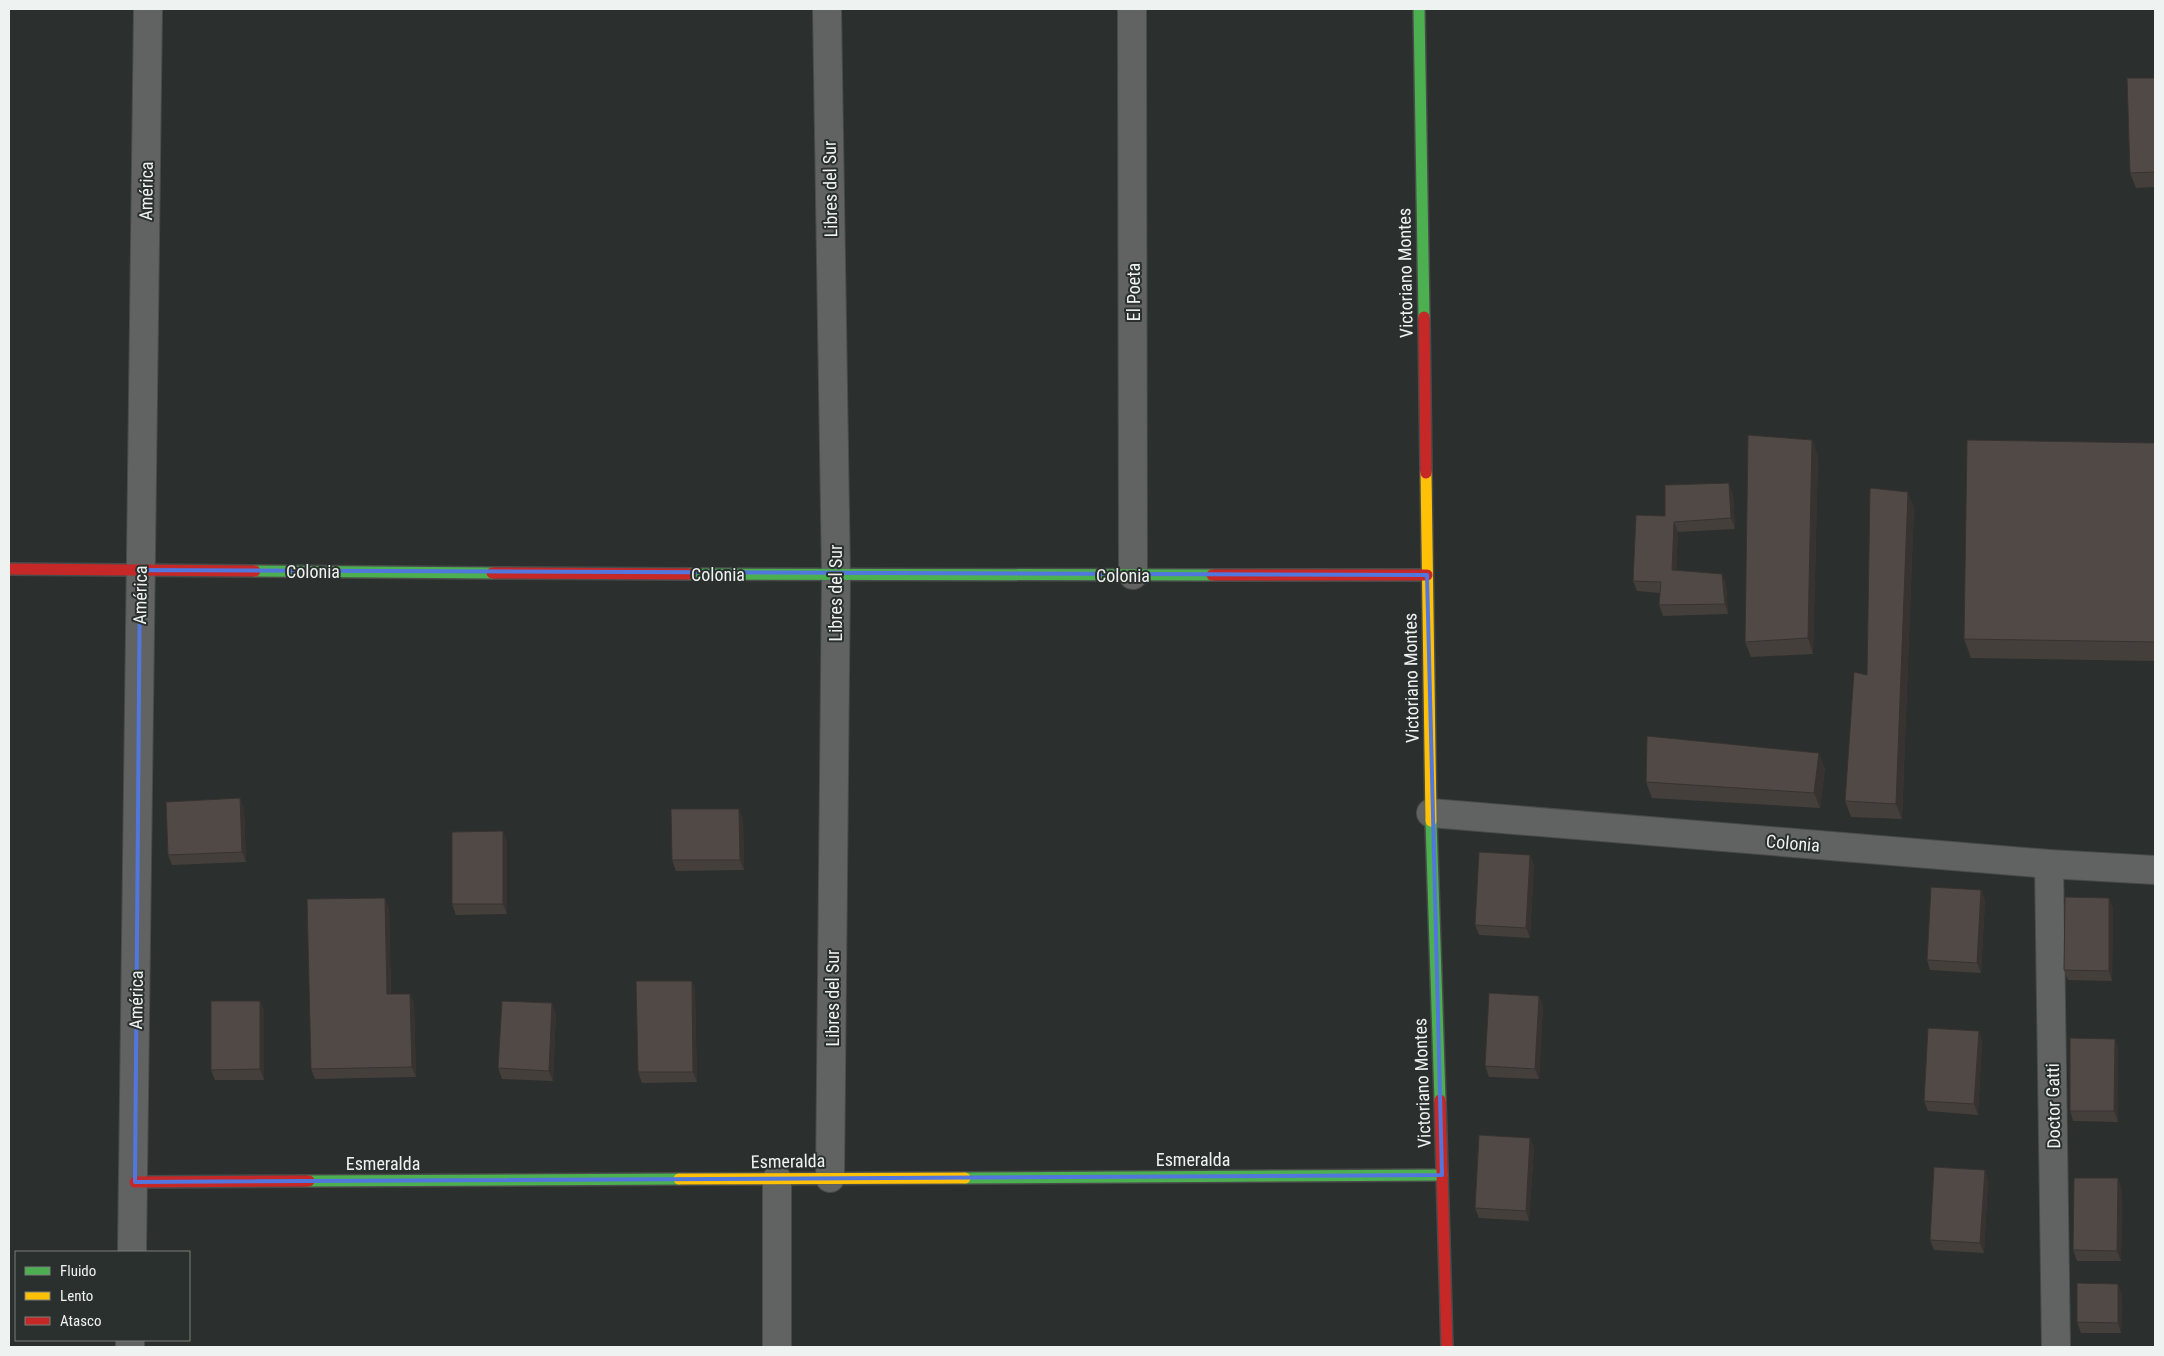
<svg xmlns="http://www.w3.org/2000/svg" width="2164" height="1356" viewBox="0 0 2164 1356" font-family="'Roboto Condensed',sans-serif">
<rect width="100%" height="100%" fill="#2b2f2d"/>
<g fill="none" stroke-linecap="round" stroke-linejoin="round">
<!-- street casing -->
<g stroke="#484b4a" stroke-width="30">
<g id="street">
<polyline points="827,9 836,575 830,1178"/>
<polyline points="1132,9 1133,575"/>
<polyline points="1431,813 2049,864 2155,870"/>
<polyline points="2049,864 2056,1347"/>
<polyline points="132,1252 148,9"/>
<polyline points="130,1347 130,1340"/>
<polyline points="777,1347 777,1179"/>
</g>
</g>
<!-- fast casing -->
<g stroke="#484b4a" stroke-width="14">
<g id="fast">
<polyline points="1419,9 1424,317"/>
<polyline points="255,571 492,573"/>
<polyline points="690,574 1212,575"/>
<polyline points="1431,821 1440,1100"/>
<polyline points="965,1178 1442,1175"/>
<polyline points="309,1181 679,1179"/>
</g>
</g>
<!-- slow casing -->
<g stroke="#484b4a" stroke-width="14">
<g id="slow">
<polyline points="1426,473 1431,821"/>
<polyline points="679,1179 965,1178"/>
</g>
</g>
<!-- jam casing -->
<g stroke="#484b4a" stroke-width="14">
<g id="jam">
<polyline points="1424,317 1426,473"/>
<polyline points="9,569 255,571"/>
<polyline points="492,573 690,574"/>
<polyline points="1212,575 1427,575"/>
<polyline points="1440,1100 1447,1347"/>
<polyline points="135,1182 309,1181"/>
</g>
</g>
<!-- street -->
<use href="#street" stroke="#606362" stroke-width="28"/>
<!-- fast -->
<use href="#fast" stroke="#4caf50" stroke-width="11"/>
<!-- slow -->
<use href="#slow" stroke="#ffc107" stroke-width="11"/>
<!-- jam -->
<use href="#jam" stroke="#c62828" stroke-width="11"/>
</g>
<!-- wall -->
<g fill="#453f3c">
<polygon points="2155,78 2155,187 2136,188 2130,173"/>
<polygon points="1812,440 1818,456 1813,654 1751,657 1745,642"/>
<polygon points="2155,443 2155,661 1971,658 1964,639"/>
<polygon points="1733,494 1735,529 1678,532 1676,570 1722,574 1726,584 1728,614 1663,616 1659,605 1660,593 1637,591 1633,581 1665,516"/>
<polygon points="1914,507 1902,819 1851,817 1845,801 1867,675"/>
<polygon points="1825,768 1820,808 1652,798 1646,782"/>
<polygon points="240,798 244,809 246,862 172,865 168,855"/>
<polygon points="743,819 744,870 676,871 672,860"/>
<polygon points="503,831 507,842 507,914 456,915 452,904"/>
<polygon points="1530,855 1534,865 1530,938 1479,935 1475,925"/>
<polygon points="1981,890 1985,900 1981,973 1930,970 1927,960"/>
<polygon points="2109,898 2113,908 2112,981 2068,980 2064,970"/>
<polygon points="389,908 391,994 410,994 414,1004 416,1077 315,1079 311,1069"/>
<polygon points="692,981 695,991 697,1082 642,1083 638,1072"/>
<polygon points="1539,996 1543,1006 1539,1079 1489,1077 1485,1066"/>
<polygon points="260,1001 264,1011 264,1080 215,1080 211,1070"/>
<polygon points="556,1013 553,1081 502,1079 498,1068"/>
<polygon points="1979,1031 1982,1041 1978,1115 1928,1111 1924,1101"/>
<polygon points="2115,1039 2118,1049 2118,1122 2073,1121 2070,1111"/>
<polygon points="1530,1138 1534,1148 1529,1221 1479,1218 1475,1208"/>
<polygon points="1985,1170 1988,1180 1984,1253 1934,1250 1930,1240"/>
<polygon points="2122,1189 2121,1261 2077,1261 2073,1250"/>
<polygon points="2122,1294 2121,1333 2081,1333 2077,1322"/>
</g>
<!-- shaded-wall -->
<g fill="#383331">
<polygon points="1812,440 1818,456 1813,654 1808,638"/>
<polygon points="1729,483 1733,494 1735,529 1731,518"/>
<polygon points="1908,492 1914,507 1902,819 1896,804"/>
<polygon points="1674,522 1678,532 1676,580 1672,570"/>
<polygon points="1722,574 1726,584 1728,614 1725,604"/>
<polygon points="1819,753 1825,768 1820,808 1814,793"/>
<polygon points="240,798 244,809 246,862 242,852"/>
<polygon points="739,809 743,819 744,870 740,860"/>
<polygon points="503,831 507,842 507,914 503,904"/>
<polygon points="1530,855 1534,865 1530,938 1526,928"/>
<polygon points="1981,890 1985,900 1981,973 1977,963"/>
<polygon points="385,898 389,908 391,1004 387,994"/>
<polygon points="2109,898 2113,908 2112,981 2109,971"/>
<polygon points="692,981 695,991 697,1082 693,1072"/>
<polygon points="410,994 414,1004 416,1077 412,1067"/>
<polygon points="1539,996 1543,1006 1539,1079 1535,1069"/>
<polygon points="260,1001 264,1011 264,1080 260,1069"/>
<polygon points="552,1003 556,1013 553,1081 549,1071"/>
<polygon points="1979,1031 1982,1041 1978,1115 1974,1104"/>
<polygon points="2115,1039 2118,1049 2118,1122 2114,1111"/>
<polygon points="1530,1138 1534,1148 1529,1221 1526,1211"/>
<polygon points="1985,1170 1988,1180 1984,1253 1980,1243"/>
<polygon points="2118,1178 2122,1189 2121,1261 2117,1251"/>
<polygon points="2118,1284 2122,1294 2121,1333 2118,1323"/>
</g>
<!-- building -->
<g fill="#504946" stroke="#383331">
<polygon points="2127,78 2155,78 2155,172 2130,173"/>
<polygon points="1748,435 1812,440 1808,638 1745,642"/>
<polygon points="1967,440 2155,443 2155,642 1964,639"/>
<polygon points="1729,483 1731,518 1674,522 1672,570 1722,574 1725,604 1659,605 1661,582 1633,581 1636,515 1665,516 1665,485"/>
<polygon points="1870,488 1908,492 1896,804 1845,801 1854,672 1867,675"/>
<polygon points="1647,736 1819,753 1814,793 1646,782"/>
<polygon points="240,798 242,852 168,855 166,802"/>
<polygon points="671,809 739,809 740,860 672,860"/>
<polygon points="503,831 503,904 452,904 452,832"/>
<polygon points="1479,852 1530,855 1526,928 1475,925"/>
<polygon points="1931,887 1981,890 1977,963 1927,960"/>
<polygon points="2065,897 2109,898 2109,971 2064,970"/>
<polygon points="385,898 387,994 410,994 412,1067 311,1069 307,899"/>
<polygon points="636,981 692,981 693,1072 638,1072"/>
<polygon points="1489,993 1539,996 1535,1069 1485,1066"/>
<polygon points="211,1001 260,1001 260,1069 211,1070"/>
<polygon points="502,1001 552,1003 549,1071 498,1068"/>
<polygon points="1928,1028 1979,1031 1974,1104 1924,1101"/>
<polygon points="2070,1038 2115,1039 2114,1111 2070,1111"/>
<polygon points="1479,1135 1530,1138 1526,1211 1475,1208"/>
<polygon points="1934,1167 1985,1170 1980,1243 1930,1240"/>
<polygon points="2074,1178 2118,1178 2117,1251 2073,1250"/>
<polygon points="2077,1283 2118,1284 2118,1323 2077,1322"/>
</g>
<!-- marked area -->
<path fill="none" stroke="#5177de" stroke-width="4" stroke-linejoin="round" d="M140 570 1427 575 1442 1175 135 1182Z"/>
<g text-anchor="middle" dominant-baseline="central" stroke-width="4" stroke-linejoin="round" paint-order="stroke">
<!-- street labels -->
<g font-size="18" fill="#eef2f1" stroke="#2a302d">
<text transform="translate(830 189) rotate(-91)">Libres del Sur</text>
<text transform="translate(146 191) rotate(-89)">América</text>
<text transform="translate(1405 273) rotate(-91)">Victoriano Montes</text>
<text transform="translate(1133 292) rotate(-90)">El Poeta</text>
<text x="313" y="571">Colonia</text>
<text x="718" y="574">Colonia</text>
<text x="1123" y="575">Colonia</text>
<text transform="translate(835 593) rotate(-90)">Libres del Sur</text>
<text transform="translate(140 595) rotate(-89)">América</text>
<text transform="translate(1411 678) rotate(-91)">Victoriano Montes</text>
<text transform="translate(1793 843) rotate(5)">Colonia</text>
<text transform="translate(832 998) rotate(-90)">Libres del Sur</text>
<text transform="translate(136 1000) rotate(-89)">América</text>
<text transform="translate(1422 1083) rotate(-92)">Victoriano Montes</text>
<text transform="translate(2053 1106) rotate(-91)">Doctor Gatti</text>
<text x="1193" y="1159">Esmeralda</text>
<text transform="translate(788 1161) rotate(-1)">Esmeralda</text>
<text x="383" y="1163">Esmeralda</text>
</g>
</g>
<!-- border -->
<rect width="2164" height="1356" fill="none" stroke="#eef2f1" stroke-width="20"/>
<!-- legend -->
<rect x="15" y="1251" width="175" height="90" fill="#2a302d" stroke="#787e7b"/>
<rect x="25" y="1267" width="25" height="8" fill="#4caf50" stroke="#787e7b"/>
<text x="60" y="1276" font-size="15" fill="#eef2f1">Fluido</text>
<rect x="25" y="1292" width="25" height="8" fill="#ffc107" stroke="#787e7b"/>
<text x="60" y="1301" font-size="15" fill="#eef2f1">Lento</text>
<rect x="25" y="1317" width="25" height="8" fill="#c62828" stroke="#787e7b"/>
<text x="60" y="1326" font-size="15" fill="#eef2f1">Atasco</text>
</svg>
